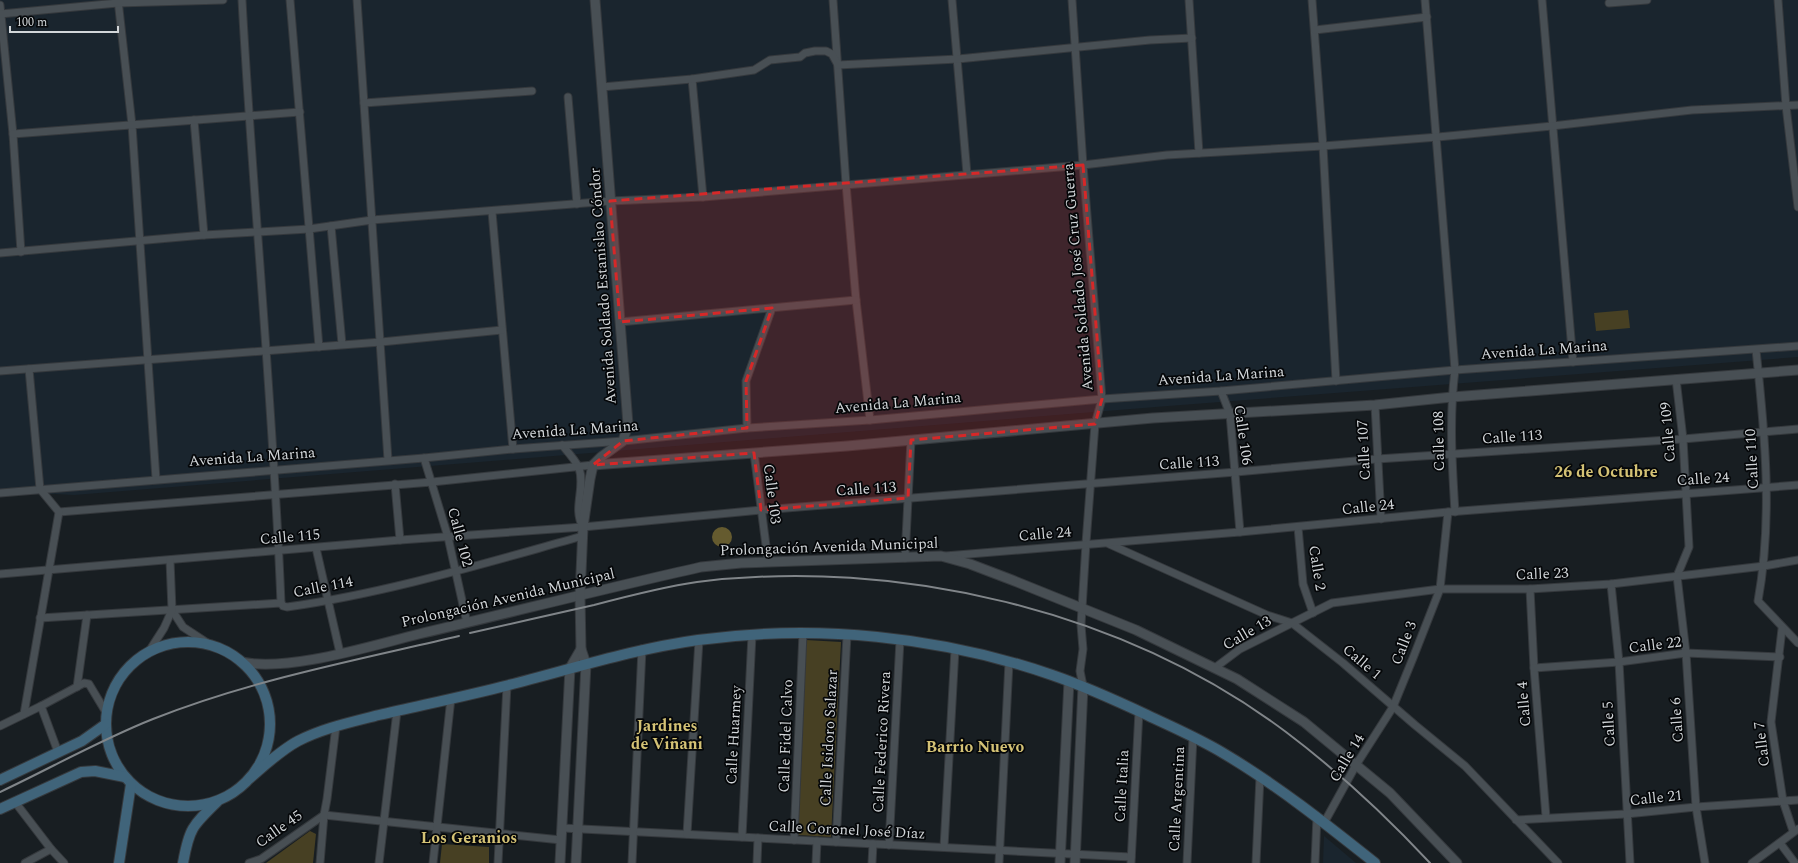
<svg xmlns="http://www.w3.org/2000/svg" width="1798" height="863" viewBox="0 0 1798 863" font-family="Spectral,serif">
<rect width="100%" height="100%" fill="#181e22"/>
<!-- built -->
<g fill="#1a252e">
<polygon points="0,0 1798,0 1798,357 1168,406 74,495 0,491"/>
<polygon points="1324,836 1356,863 1323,863"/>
</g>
<!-- green -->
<g fill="#474023">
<polygon points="1628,310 1630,328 1596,331 1594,313"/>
<polygon points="806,640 841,642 831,837 798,835"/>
<polygon points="310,831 316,834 313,863 266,863"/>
<polygon points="442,844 489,847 489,863 440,863"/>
</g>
<!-- water -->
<circle fill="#655b2f" cx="722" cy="537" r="10"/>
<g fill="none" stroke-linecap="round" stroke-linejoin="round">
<!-- minor casing -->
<g stroke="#35393d" stroke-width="9">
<g id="minor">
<polyline points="118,0 132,125 156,479"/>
<path d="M242 0C253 201 273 401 281 603"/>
<polyline points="290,0 319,347"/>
<polyline points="357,0 388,460"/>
<polyline points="833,0 846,184 856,300 870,420"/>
<polyline points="952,0 967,174"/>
<polyline points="1072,0 1083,165 1102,399 1095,424 1086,543 1081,625 1083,649 1080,671 1083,686"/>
<polyline points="1189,0 1199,153"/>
<polyline points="1312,0 1323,146 1336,381"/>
<path d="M1425 0 1455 370C1449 417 1452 464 1455 512"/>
<polyline points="1542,0 1573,362"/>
<polyline points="1778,0 1786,106 1798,207"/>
<polyline points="1609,3 1647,0"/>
<polyline points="0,5 13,134 21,252"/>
<polyline points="0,14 118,3 223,0"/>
<polyline points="1315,30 1427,17"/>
<polyline points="692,79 703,197"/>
<polyline points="602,87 692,79 754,70 770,60 800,57 805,53 815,51 826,51 832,54 838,65 958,59 1150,40 1192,38"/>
<polyline points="568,97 577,204"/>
<polyline points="364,103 532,91"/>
<polyline points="194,120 204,235"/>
<polyline points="13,134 300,112"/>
<polyline points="492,212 513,449"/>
<polyline points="331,226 342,344"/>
<polyline points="0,253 204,235 309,229 372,220 610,201 703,197 1083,165 1167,155 1323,146 1438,137 1552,126 1692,110 1798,105"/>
<polyline points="620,322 856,300"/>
<path d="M1756 350C1765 434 1773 518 1758 601L1798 643"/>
<polyline points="0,371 381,342 502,330"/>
<polyline points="1676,379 1683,439 1689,547 1677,576 1686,653 1696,807 1705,863"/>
<polyline points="1221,391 1230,414 1240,532"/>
<polyline points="1375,405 1381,519"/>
<polyline points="747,428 746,381 772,308"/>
<path d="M562 445C568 452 576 461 579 468 586 488 572 508 583 527"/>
<polyline points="754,453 768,561"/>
<polyline points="424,458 448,537 467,623"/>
<polyline points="395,484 400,540"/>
<polyline points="0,493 424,458 513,449 623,441 747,428 870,420 1102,399 1221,391 1455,370 1798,346"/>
<polyline points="59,512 432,482 593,465"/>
<polyline points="1298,527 1303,584 1313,613"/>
<polyline points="1109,544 1267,615 1292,623 1343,663 1415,725 1465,766 1558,863"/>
<polyline points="316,548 340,653"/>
<polyline points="945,556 1240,532 1448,512 1798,485"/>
<polyline points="905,558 911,440"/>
<polyline points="0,574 400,540 583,527 761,510 1236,472 1377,459 1683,439 1798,429"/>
<polyline points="1611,584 1619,662 1630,863"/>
<polyline points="1530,589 1534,668 1546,817"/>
<polyline points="172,610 183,627 212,646"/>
<path d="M40 618 281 603 283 606 287 607C387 593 485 563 583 536"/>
<polyline points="1782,629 1771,722 1783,801 1793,831"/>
<polyline points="148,653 164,628 172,610 170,560"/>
<polyline points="1216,667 1240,649 1332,603 1440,589 1530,589 1611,584 1764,566 1798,560"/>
<polyline points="1534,668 1619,662 1686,653 1780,657"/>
<polyline points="77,687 87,615"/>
<polyline points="41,706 58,752"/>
<polyline points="24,714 59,512 40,489 29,369"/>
<polyline points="0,726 41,706 84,683 89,684 107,714"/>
<polyline points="15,802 51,849 64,863"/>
<polyline points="324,815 561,840"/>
<polyline points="1516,820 1626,814 1696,807 1798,800"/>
<polyline points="1324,823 1356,765 1393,707 1413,658 1440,589 1448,512"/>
<polyline points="562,828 1131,857"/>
<polyline points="687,834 699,640"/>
<polyline points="742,837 752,635"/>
<polyline points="794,840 803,633"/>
<polyline points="836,842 847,635"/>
<polyline points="1780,843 1795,863"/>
<polyline points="889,845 900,640"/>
<polyline points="944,847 955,649"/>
<polyline points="25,863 51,849"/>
<polyline points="249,863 261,859 324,815"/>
<polyline points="320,863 324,815 327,799 336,726"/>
<polyline points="379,863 397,711"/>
<polyline points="433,863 451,698"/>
<polyline points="498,863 507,685"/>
<polyline points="632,863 642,649"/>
<polyline points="757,863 758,838"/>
<polyline points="816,863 817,841"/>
<polyline points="872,863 873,844"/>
<polyline points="999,863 1009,662"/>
<polyline points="1131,863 1139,711"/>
<polyline points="1187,863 1193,737"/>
<polyline points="1256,863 1260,777"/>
<polyline points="1315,863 1317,816"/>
<polyline points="1752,863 1798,829"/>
</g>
</g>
<!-- tertiary casing -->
<g stroke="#35393d" stroke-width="11">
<g id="tertiary">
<polyline points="593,465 847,446 1153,418 1375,405 1452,397 1798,370"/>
<path d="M241 662C289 672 370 646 419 634 513 612 607 588 701 567L741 563 941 556 970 564 1012 580 1136 630 1237 679 1304 722 1390 793 1457 863"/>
<polyline points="560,863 570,668 581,649"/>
<polyline points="576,863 586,664 581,649 580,596 583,527 590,479 593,465 601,457 623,441 628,424 595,0"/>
<polyline points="1060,863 1069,681"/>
<polyline points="1075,863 1083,686"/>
</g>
</g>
<!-- secondary casing -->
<g stroke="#35393d" stroke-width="12">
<g id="secondary">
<circle cx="188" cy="724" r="82"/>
<path d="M250 778C265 765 281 750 298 741 323 728 352 722 379 715 422 705 466 696 509 685 572 669 633 649 698 640 816 624 939 636 1052 675 1084 686 1115 700 1147 715 1172 727 1198 738 1223 753 1277 785 1326 824 1375 863"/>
<polyline points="0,780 82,741 106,724"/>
<polyline points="0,809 81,772 95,771 125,777"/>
<polyline points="119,863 131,784"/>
<path d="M183 863C189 829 192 826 217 802"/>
</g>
</g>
<!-- minor -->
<use href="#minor" stroke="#484f54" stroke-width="7"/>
<!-- tertiary -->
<use href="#tertiary" stroke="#484f54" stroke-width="9"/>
<!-- secondary -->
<use href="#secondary" stroke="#40647a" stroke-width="10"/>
<!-- rail -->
<g stroke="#808589" stroke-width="2">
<path d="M470 633C511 624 553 614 594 605 628 596 662 587 697 582 897 557 1123 610 1286 732 1335 769 1388 818 1430 863"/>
<path d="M0 792C51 768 100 740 153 719 251 680 357 660 459 636"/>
</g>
</g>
<!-- marked area -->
<path fill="#d62828" fill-opacity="0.2" stroke="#d62828" stroke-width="3" stroke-dasharray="8 5" stroke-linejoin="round" d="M1083 165 1102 399 1095 424 911 440 908 498 761 510 754 453 593 465 623 441 747 428 746 381 772 308 620 322 610 201Z"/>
<g text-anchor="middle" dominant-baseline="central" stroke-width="3.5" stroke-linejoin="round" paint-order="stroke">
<!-- street labels -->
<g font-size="15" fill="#d2d6d9" stroke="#050709">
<text transform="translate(1078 277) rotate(-95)">Avenida Soldado José Cruz Guerra</text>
<text transform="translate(603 286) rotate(-94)">Avenida Soldado Estanislao Cóndor</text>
<text transform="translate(1544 350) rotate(-4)">Avenida La Marina</text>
<text transform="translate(1221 376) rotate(-4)">Avenida La Marina</text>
<text transform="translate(898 403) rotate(-5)">Avenida La Marina</text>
<text transform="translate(575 430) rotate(-4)">Avenida La Marina</text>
<text transform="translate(1668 432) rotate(-95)">Calle 109</text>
<text transform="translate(1243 435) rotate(82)">Calle 106</text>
<text transform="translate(1512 437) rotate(-4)">Calle 113</text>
<text transform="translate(1439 441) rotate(-91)">Calle 108</text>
<text transform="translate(1364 450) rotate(-93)">Calle 107</text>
<text transform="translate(252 457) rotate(-4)">Avenida La Marina</text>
<text transform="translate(1752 459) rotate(-93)">Calle 110</text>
<text transform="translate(1189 463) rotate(-4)">Calle 113</text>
<text transform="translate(1703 479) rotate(-4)">Calle 24</text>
<text transform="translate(866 489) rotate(-4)">Calle 113</text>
<text transform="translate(772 494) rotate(83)">Calle 103</text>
<text transform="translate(1368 507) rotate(-6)">Calle 24</text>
<text transform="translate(1045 534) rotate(-5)">Calle 24</text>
<text transform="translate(290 537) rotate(-5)">Calle 115</text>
<text transform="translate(460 537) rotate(75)">Calle 102</text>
<text transform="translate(829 547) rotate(-2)">Prolongación Avenida Municipal</text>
<text transform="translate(1317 568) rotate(81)">Calle 2</text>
<text transform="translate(1542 574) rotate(-2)">Calle 23</text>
<text transform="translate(323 587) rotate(-11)">Calle 114</text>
<text transform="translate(508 598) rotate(-13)">Prolongación Avenida Municipal</text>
<text transform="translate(1247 633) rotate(-30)">Calle 13</text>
<text transform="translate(1404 643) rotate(-69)">Calle 3</text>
<text transform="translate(1655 645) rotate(-7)">Calle 22</text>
<text transform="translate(1362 662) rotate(40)">Calle 1</text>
<text transform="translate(1524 704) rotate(-95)">Calle 4</text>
<text transform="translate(1677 720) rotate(-94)">Calle 6</text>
<text transform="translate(1609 724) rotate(-93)">Calle 5</text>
<text transform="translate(734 735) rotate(-87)">Calle Huarmey</text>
<text transform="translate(786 736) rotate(-88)">Calle Fidel Calvo</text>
<text transform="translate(829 738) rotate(-87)">Calle Isidoro Salazar</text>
<text transform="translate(882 742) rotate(-87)">Calle Federico Rivera</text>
<text transform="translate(1762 744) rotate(-97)">Calle 7</text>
<text transform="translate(1347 758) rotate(-59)">Calle 14</text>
<text transform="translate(1122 786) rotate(-87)">Calle Italia</text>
<text transform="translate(1656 798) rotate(-6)">Calle 21</text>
<text transform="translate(1177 799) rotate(-87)">Calle Argentina</text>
<text transform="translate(279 829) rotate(-35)">Calle 45</text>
<text transform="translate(847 830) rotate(3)">Calle Coronel José Díaz</text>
</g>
<!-- neighbourhood labels -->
<g font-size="16" font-weight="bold" fill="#d4c275" stroke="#050709">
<text x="1606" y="472">26 de Octubre</text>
<text x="667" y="726">Jardines<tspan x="667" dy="18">de Viñani</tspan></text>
<text x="975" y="747">Barrio Nuevo</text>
<text x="469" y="838">Los Geranios</text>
</g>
</g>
<!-- scale -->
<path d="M10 26v6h108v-6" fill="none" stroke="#d2d6d9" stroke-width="2"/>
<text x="16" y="26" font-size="12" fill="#d2d6d9" stroke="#050709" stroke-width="3" paint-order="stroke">100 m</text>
</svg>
